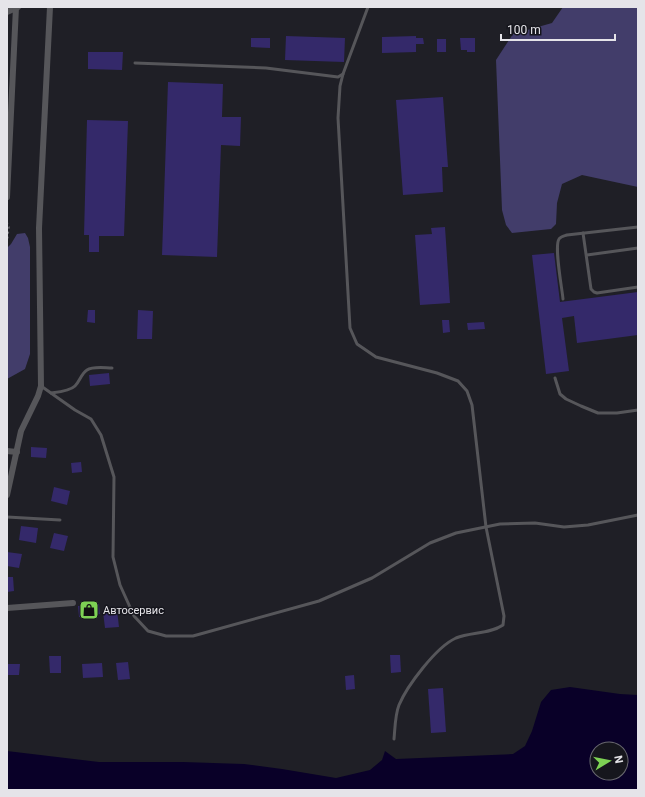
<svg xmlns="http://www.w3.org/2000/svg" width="645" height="797" viewBox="0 0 645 797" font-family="Roboto,sans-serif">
<rect width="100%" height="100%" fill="#1f1f26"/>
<!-- green -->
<g fill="#423d6a">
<polygon points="563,7 638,7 638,187 582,175 562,184 557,203 556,224 551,229 512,233 506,225 502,210 496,60 513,34 552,23"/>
<polygon points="25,233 28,238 30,247 30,354 25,369 7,379 7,248 11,244 17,234"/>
</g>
<!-- water -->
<path fill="#090028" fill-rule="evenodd" d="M570 687 620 694 638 695V790H7V751L99 762H183L244 764 282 769 336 778 370 770 382 760 385 751 396 759 513 754 525 746 532 731 541 702 551 690ZM597 749H621V773H597Z"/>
<!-- building -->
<g fill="#34296a">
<polygon points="286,36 345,38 344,62 285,60"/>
<polygon points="416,36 416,38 423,38 424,44 416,44 416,52 382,53 382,37"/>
<polygon points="251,38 270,38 270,48 251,47"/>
<polygon points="460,38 475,38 475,52 467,52 467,50 461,50"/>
<rect x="437" y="39" width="9" height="13"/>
<polygon points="88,52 123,52 122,70 88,69"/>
<polygon points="168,82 223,84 222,117 241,117 240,146 221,145 217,257 162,255"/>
<polygon points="443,97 448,167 442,167 443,192 403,195 396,100"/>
<polygon points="87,120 128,121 124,236 99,236 99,252 89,252 89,235 84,235"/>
<polygon points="445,227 450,303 420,305 415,235 432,234 431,228"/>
<polygon points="554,253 560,302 638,292 638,335 577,343 574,316 562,318 569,371 546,374 532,255"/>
<polygon points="88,310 95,310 95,323 87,322"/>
<polygon points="138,310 153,311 152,339 137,339"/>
<polygon points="442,320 449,320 450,332 443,333"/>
<polygon points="484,322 485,329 468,330 467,323"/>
<polygon points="109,373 110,384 90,386 89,375"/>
<polygon points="31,447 47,448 46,458 31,457"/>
<polygon points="81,462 82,472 72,473 71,463"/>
<polygon points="54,487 70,491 67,505 51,501"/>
<polygon points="21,526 38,528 36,543 19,540"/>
<polygon points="54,533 68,536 64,551 50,548"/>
<polygon points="7,552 22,554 19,568 7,566"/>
<polygon points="7,577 13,577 14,591 7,592"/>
<polygon points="99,604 100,614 79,617 78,606"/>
<polygon points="117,610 119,627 105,628 103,612"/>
<polygon points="390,655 400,655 401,672 391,673"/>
<polygon points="49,656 61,656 61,673 50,673"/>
<polygon points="128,662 130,679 118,680 116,663"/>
<polygon points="102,663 103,677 83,678 82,664"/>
<polygon points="7,664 20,664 19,675 7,675"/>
<polygon points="354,675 355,689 346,690 345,676"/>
<polygon points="443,688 446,732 431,733 428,689"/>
</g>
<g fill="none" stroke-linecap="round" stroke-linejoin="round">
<!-- path -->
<polyline stroke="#69696f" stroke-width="1.5" stroke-dasharray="2 3" stroke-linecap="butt" points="7,222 9,227 7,244"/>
<!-- lane -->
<g stroke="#56565a" stroke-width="3">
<polyline points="135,63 266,68 338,77 343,74 368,7"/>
<path d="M343 74 340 86 338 118 350 328 357 344 376 357 437 373 458 381 467 391 472 405 486 527 504 616 503 625C490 634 471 632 456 638 436 647 407 686 399 705 395 715 395 729 394 739"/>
<polyline points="583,233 591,289 594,292 597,293 638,287"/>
<polyline points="587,255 638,248"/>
<path d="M563 299C562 288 554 246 559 239 561 236 564 236 567 235L638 227"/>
<polyline points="555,378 560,394 566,399 581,406 598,413 617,413 638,410"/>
<polyline points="41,386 75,410 91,419 101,435 114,477 113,557 120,585 134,616 148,631 166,636 193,636 319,601 372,578 430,543 456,533 500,524 535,523 564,527 588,525 638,515"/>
<path d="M51 393C59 392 70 391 75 386 80 381 81 374 87 370 93 366 105 368 112 368"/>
<polyline points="7,517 60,520"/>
</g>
<!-- street -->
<g stroke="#56565a" stroke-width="6">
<polyline points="7,12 18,7"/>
<polyline points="7,197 16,7"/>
<polyline points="7,451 17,452"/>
<polyline points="7,495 21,431 38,396 41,386 39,228 50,7"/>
<polyline points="7,608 73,603"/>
</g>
</g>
<!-- icons -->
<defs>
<g id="shop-square" transform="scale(1)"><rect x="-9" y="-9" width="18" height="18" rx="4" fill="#7dd154" stroke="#16161d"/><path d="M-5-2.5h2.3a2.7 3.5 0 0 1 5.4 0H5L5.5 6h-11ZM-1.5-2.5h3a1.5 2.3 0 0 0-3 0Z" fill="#111"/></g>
</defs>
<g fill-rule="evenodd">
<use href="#shop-square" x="89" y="610"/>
</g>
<g text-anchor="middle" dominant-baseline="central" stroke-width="3" stroke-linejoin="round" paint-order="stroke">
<!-- poi labels -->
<g font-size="11" fill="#e5e4e9" stroke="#16161d" text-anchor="start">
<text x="103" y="610">Автосервис</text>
</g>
</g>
<!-- border -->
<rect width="645" height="797" fill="none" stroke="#e5e4e9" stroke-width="16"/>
<!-- north arrow -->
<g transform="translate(609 761) rotate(80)"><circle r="19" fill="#16161d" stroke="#69686f"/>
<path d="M0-3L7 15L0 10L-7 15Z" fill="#7dd154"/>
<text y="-6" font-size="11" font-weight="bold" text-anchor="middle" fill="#e5e4e9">N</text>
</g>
<!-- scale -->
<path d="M501 34v6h114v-6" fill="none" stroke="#e5e4e9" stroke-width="2"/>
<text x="507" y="34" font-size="12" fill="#e5e4e9" stroke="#16161d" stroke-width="3" paint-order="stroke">100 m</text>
</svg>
